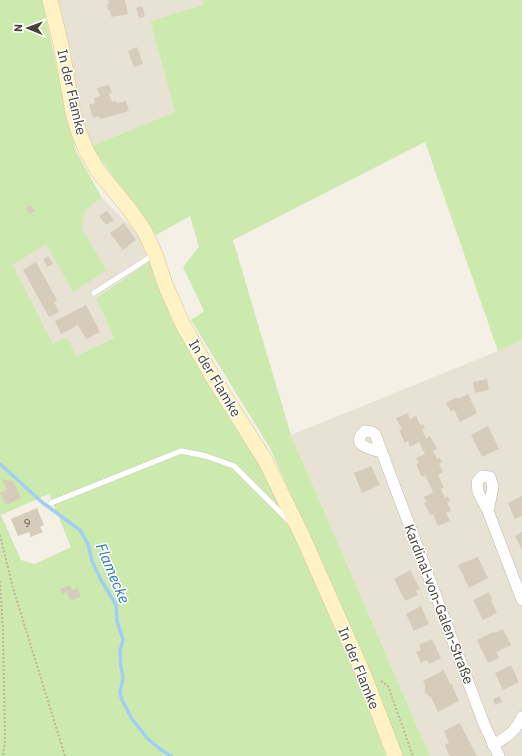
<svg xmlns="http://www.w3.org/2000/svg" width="522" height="756" viewBox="0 0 522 756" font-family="'IBM Plex Sans',sans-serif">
<rect width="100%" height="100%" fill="#f4f0e6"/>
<!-- residential -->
<g fill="#e8e2d4">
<polygon points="57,0 202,0 203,5 150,21 175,112 91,146 80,109"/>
<polygon points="102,198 141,237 150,261 96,297 114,338 76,356 53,344 13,265 46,243 107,270 82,229 85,210"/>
<polygon points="522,340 522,756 430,756 291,435 498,351"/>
</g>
<!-- green -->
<g fill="#cdeaae" fill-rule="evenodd">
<path d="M0 0H42L66 110 76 151 102 198 85 210 82 229 107 270 73 292 46 244 13 265 53 344 67 337 76 356 114 338 96 298 150 261 172 321 255 456 277 498 358 676 386 756H0ZM49 494 71 547 35 564 21 560 1 515Z"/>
<polygon points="202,0 522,0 522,340 498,351 425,142 233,240 291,435 430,756 399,756 369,670 270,448 191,320 204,311 183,267 199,247 190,216 156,235 91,146 175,112 150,21 203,5"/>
</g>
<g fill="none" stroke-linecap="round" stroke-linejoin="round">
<!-- stream -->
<polyline stroke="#a0cff3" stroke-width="3.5" points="0,464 43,503 80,530 88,544 92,561 101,580 116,605 117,621 123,640 120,651 121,667 123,678 120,693 122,700 132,719 147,738 160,749 171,756"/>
</g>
<!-- building -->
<g fill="#d6ccbb">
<polygon points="108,0 125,0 128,14 111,17 110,10 108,10 107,4 109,4"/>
<polygon points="142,6 145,16 139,18 136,8"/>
<polygon points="137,47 143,64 134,67 128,51"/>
<polygon points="109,85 112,93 109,94 112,102 116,101 117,103 126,101 129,111 100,119 99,116 93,118 89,105 95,103 94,98 100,96 97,88"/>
<polygon points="30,205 35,211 30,214 25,208"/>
<polygon points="107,211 114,220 106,225 99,216"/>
<polygon points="124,223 136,240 123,250 110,233"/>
<polygon points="48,256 53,264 47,267 43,259"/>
<polygon points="36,262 57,300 54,302 59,312 49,317 23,270"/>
<polygon points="86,305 100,332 86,339 78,325 61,334 55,321"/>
<polygon points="487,379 489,390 475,393 473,382"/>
<polygon points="468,394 477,413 460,422 454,410 451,412 446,403 457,397 458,399"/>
<polygon points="408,413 410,419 416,416 420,425 423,424 425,428 422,430 426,438 430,436 437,449 433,451 437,459 440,458 442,462 439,464 443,472 438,475 444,488 441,489 445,498 447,496 450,501 447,502 451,511 446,513 450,521 438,526 433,514 430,515 424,503 427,502 424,497 433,492 425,475 422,477 416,464 419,463 416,458 425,454 419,442 410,447 408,441 405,443 399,430 402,429 396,418"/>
<polygon points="488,426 499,449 482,457 471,435"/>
<polygon points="371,466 380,485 362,493 354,473"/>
<polygon points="2,479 14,482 21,498 6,505 0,493 7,490"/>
<polygon points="522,496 522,516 515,519 508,503"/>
<polygon points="37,508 44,525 40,527 43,532 31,537 29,532 18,536 11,519"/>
<polygon points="522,532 522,550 515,536"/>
<polygon points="478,557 488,578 469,588 458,565"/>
<polygon points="410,570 420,589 416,591 418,595 405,601 394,579"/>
<polygon points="70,585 72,590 78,588 81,597 70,601 67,592 62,594 60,589"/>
<polygon points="489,592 492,599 491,600 497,613 483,620 473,600"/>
<polygon points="421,606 429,624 414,631 406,614"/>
<polygon points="503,629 511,645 496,652 499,658 488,663 477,640 493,632 494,633"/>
<polygon points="432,639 441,658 429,664 427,660 421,663 416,652 421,650 419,645"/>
<polygon points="511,665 519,682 503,690 495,673"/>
<polygon points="444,670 450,684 453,685 453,688 459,701 438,712 431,697 425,693 425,685 423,681"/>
<polygon points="500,696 502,702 495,705 493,699"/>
<polygon points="460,723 470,743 477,756 450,756 448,753 445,745 449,743 444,731"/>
</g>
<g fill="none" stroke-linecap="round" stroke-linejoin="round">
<!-- service casing -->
<g stroke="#c0b8a9" stroke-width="6">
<g id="service">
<polyline points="94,293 155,254"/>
<polyline points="51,503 181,451 206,456 234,466 288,520"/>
</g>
</g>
<!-- minor casing -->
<g stroke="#c0b8a9" stroke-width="12">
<g id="minor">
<path d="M381 452C371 449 349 445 365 431L372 432 375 434 484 724 499 756"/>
<polyline points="488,511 493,487 490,477 482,476 477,482 478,492 488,511 522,600"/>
<path d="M493 745C507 737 515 732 522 717"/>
</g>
</g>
<!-- secondary casing -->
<g stroke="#d6c695" stroke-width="16">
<polyline id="secondary" points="50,0 61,45 73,113 78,130 86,150 98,171 130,210 145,232 155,254 165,284 183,325 212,376 265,460 301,533 363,673 395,756"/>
</g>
<!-- path -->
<g stroke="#c2b599" stroke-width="2" stroke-dasharray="2 2" stroke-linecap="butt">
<polyline points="0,535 13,588 65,756"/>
<polyline points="0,581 3,631 5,740 3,756"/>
<polyline points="381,681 388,686 413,756"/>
</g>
<!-- service -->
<use href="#service" stroke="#fff" stroke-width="5.5"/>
<!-- minor -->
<use href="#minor" stroke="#fff" stroke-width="11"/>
<!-- secondary -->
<use href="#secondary" stroke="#fff3c5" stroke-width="15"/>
</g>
<g text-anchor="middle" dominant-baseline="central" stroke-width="3" stroke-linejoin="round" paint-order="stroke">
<!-- number labels -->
<g font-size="12" fill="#6b6456">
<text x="27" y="522">9</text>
</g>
<!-- street labels -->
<g font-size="14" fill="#474135" stroke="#fff">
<text transform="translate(72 92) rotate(77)">In der Flamke</text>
<text transform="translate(215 378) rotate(59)">In der Flamke</text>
<text transform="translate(439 604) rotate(69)">Kardinal-von-Galen-Straße</text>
<text transform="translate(359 668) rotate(68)">In der Flamke</text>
</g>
<!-- water labels -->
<g font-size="15" font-style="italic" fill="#2a77b7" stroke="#fff">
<text transform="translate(113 573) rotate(67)">Flamecke</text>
</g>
</g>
<!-- north arrow -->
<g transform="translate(28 28) rotate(271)" stroke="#ffffff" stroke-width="3" paint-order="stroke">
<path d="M0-3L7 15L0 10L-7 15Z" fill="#474135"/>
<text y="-6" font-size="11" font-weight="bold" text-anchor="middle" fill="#474135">N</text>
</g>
</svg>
